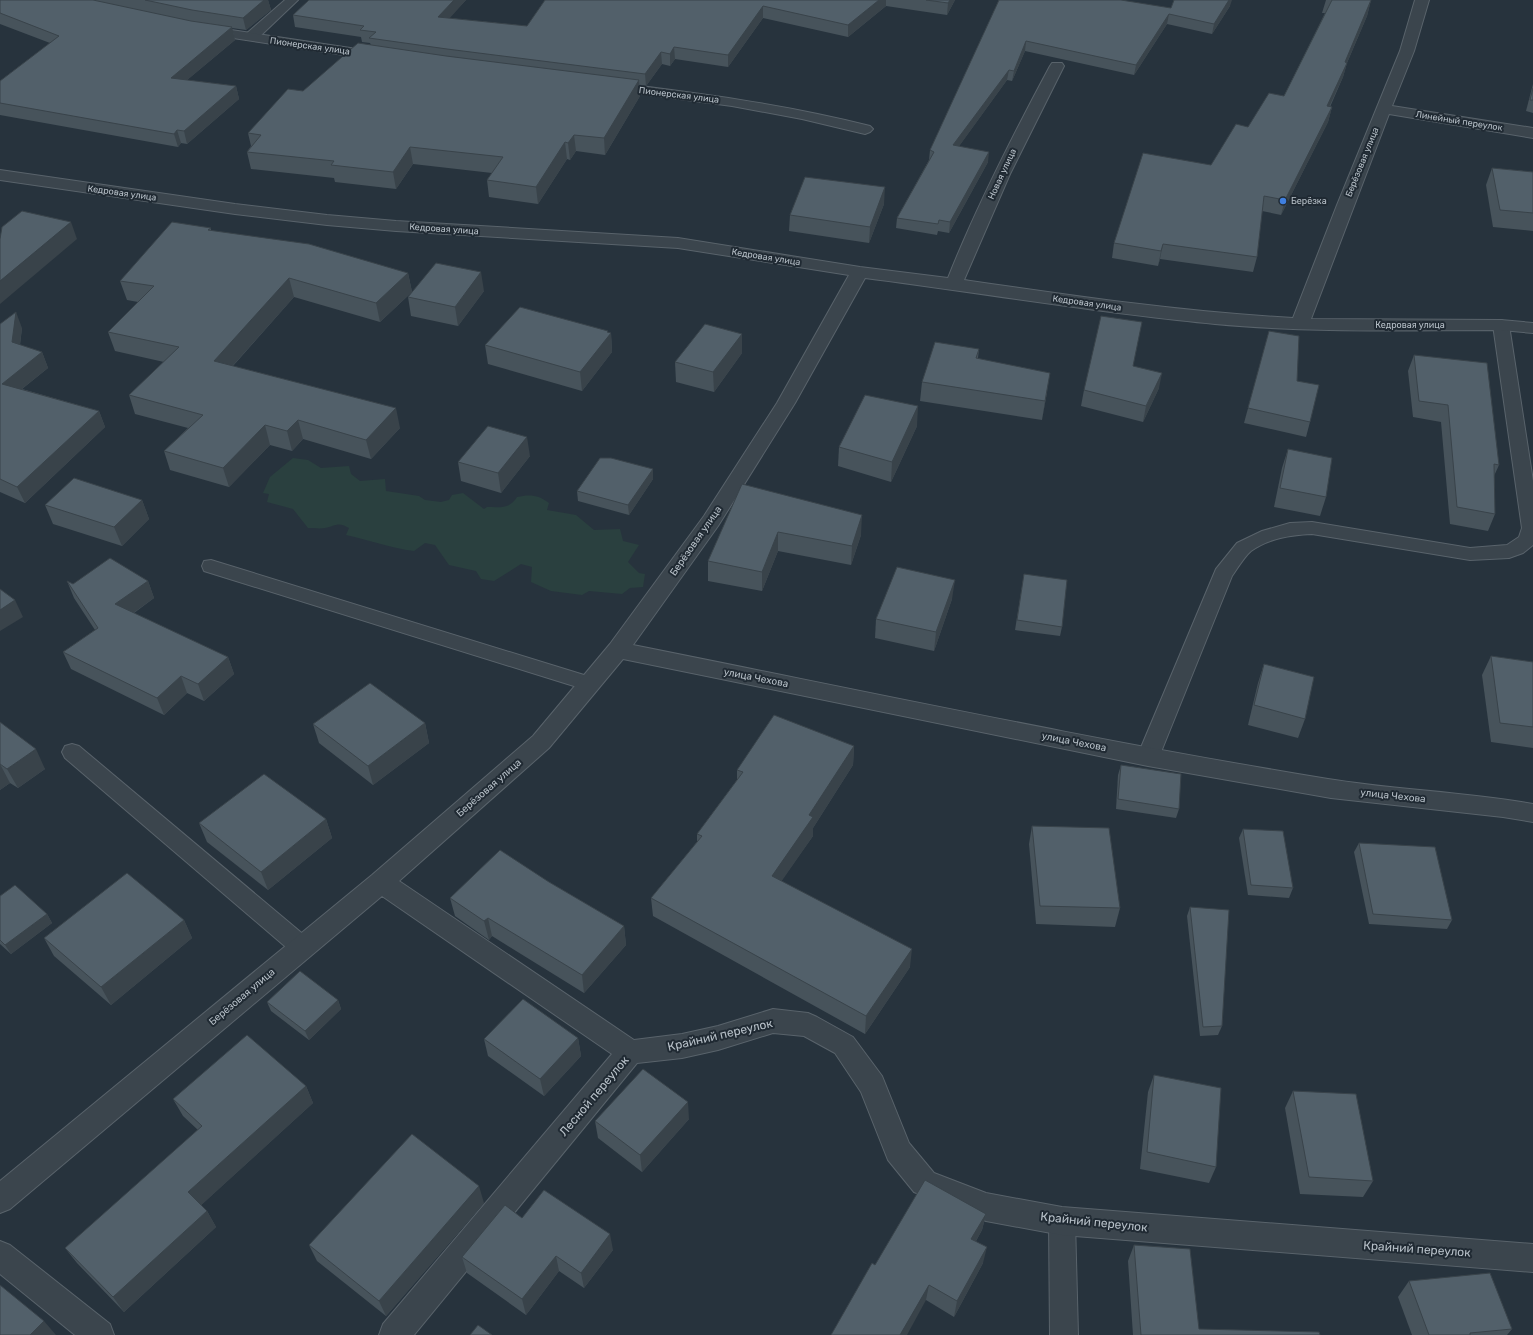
<svg xmlns="http://www.w3.org/2000/svg" width="1533" height="1335" viewBox="0 0 1533 1335" font-family="Rubik,sans-serif">
<rect width="100%" height="100%" fill="#27333d"/>
<!-- green -->
<path fill="#2a403f" d="M293 458 308 460 321 468 349 466 351 474 360 481 385 479 386 491 419 496 425 500 441 502 449 500 452 495 463 493 484 509 487 507C500 507 510 509 517 497 530 494 539 495 549 503L547 510 576 515 594 530 620 529 623 541 639 545 628 562 639 573 645 574 643 587 630 588 622 594 589 591 582 595 551 591 531 582 532 567 521 564 494 581 481 579 476 571 449 565 435 545 425 543 414 551C391 548 369 540 346 535L349 528C338 521 335 526 325 528 320 529 313 528 308 528L293 509 267 502 269 494 263 493 270 477Z"/>
<g fill="none" stroke-linecap="round" stroke-linejoin="round">
<!-- service casing -->
<g stroke="#59636b" stroke-width="2">
<g id="service">
<polygon points="285,0 298,0 256,40 246,40 245,37 246,34"/>
<path d="M1501 320 1507 322 1509 325 1533 481V545L1523 553 1509 558 1470 560 1312 534C1291 535 1269 538 1251 551 1244 557 1237 569 1232 576L1159 757 1155 763 1148 765 1141 763 1137 757 1216 569 1237 543 1262 531 1290 523 1312 522 1470 548 1507 545 1519 537 1522 528 1493 325 1495 322Z"/>
<polygon points="211,560 597,679 600,684 597,689 590,691 204,571 202,566 204,561"/>
<polygon points="72,744 79,746 310,940 314,947 310,954 302,957 294,954 65,758 62,752 65,746"/>
<polygon points="1062,1208 1071,1212 1075,1221 1078,1335 1050,1335 1049,1221 1053,1212"/>
</g>
</g>
<!-- minor casing -->
<g stroke="#59636b" stroke-width="2">
<g id="minor">
<path d="M1415 0H1429L1414 51 1392 106 1533 128V138L1389 114 1311 319 1501 320 1533 323V333L1501 330C1406 330 1310 333 1215 324 1098 313 982 293 865 278L795 403 718 526 633 645C864 691 1095 741 1328 779 1396 790 1465 792 1533 804V822L1503 817 1331 798 1148 766 623 659 549 748 399 881 634 1040 682 1034 718 1026 773 1009 808 1013 817 1017 853 1037 882 1076 909 1143 934 1173 986 1193 1062 1207 1533 1244V1272L1062 1235 986 1221 914 1192 888 1160 861 1092 835 1053 804 1036 773 1033 718 1050 682 1058 637 1063 414 1335H379L383 1324 612 1054 382 896 10 1209 0 1213V1181L372 875 533 736 610 644 704 516 777 403 849 275 678 248 396 231 327 225 235 214 0 180V170L235 204 327 215 396 221 678 238 860 267 948 278C977 205 1013 135 1050 66L1052 63H1062L1064 66 1010 174 964 280C1074 296 1183 312 1293 318L1337 205 1400 51Z"/>
<polygon points="205,26 377,52 382,53 384,56 382,59 377,60 200,33 198,30 200,27"/>
<path d="M609 82C697 93 784 104 870 126L873 129 870 132 865 134 802 119 732 106 604 89 602 86 604 83Z"/>
<polygon points="0,1241 10,1245 110,1324 114,1335 75,1335 0,1274"/>
</g>
</g>
<!-- service -->
<use href="#service" fill="#3b454d" fill-rule="evenodd"/>
<!-- minor -->
<use href="#minor" fill="#3b454d" fill-rule="evenodd"/>
</g>
<!-- wall -->
<g fill="#47535b">
<polygon points="0,0 268,0 271,10 246,30 232,28 235,40 187,80 236,86 239,99 187,144 181,143 178,147 0,115 0,81 50,43 0,24"/>
<polygon points="309,0 466,0 449,18 527,26 545,0 955,0 947,15 886,6 848,37 763,18 728,67 675,59 670,66 662,64 646,86 639,85 640,96 605,155 576,151 570,160 567,159 538,204 489,197 487,180 492,173 413,164 396,189 335,182 334,178 251,169 247,152 251,146 248,133 303,91 371,45 370,43 362,42 361,37 295,27 293,15"/>
<polygon points="999,0 1171,8 1230,6 1212,34 1167,24 1134,75 1025,51 1012,81 1007,80 959,146 988,162 949,233 938,231 937,235 896,228 897,218 929,160 930,150"/>
<polygon points="1326,0 1371,0 1367,16 1347,63 1343,77 1330,107 1332,107 1328,122 1281,215 1262,211 1257,257 1253,272 1160,259 1158,266 1112,258 1114,243 1211,165 1248,127 1284,96 1325,13 1322,13"/>
<polygon points="1533,84 1533,113 1526,111"/>
<polygon points="1492,168 1533,172 1533,231 1493,227 1486,185"/>
<polygon points="884,204 869,243 789,231 790,215"/>
<polygon points="211,228 211,231 408,273 412,292 380,322 294,297 233,366 400,428 371,459 303,439 292,451 270,445 229,487 170,470 164,451 188,428 135,414 129,395 164,362 115,351 108,332 138,302 127,300 120,281"/>
<polygon points="484,291 458,326 411,316 408,297"/>
<polygon points="0,324 22,328 20,345 42,352 48,368 22,389 99,411 105,427 25,503 0,492"/>
<polygon points="1269,331 1297,381 1310,422 1306,437 1244,423"/>
<polygon points="609,333 611,333 612,352 582,391 488,364 485,345"/>
<polygon points="979,349 978,358 1047,392 1042,420 920,401 922,382"/>
<polygon points="742,353 714,392 676,382 675,362"/>
<polygon points="1414,355 1499,465 1494,476 1495,514 1488,531 1450,524 1441,422 1413,417 1408,371"/>
<polygon points="1133,366 1159,388 1143,422 1081,406 1084,390"/>
<polygon points="917,426 891,482 838,466 839,447"/>
<polygon points="1288,449 1326,497 1320,516 1274,507 1282,468"/>
<polygon points="530,456 501,493 461,481 458,462"/>
<polygon points="653,469 653,479 629,515 578,501 577,491"/>
<polygon points="742,484 861,535 851,565 778,551 762,591 708,581 708,561"/>
<polygon points="142,500 149,519 122,546 53,524 45,505"/>
<polygon points="1024,574 1062,627 1060,636 1015,630"/>
<polygon points="67,581 73,584 148,581 154,598 134,613 228,657 234,674 204,701 187,693 164,715 71,669 63,652 95,630 74,598"/>
<polygon points="952,599 934,651 875,638 876,619"/>
<polygon points="1491,656 1533,662 1533,748 1491,742 1482,675"/>
<polygon points="1264,664 1305,719 1298,738 1248,725 1258,683"/>
<polygon points="0,722 45,769 18,788 10,783 0,790"/>
<polygon points="425,723 429,743 373,785 319,743 313,724"/>
<polygon points="854,746 853,765 813,828 813,836 781,881 910,967 865,1034 653,916 651,898 697,842 697,834 737,780 737,770"/>
<polygon points="1121,765 1179,809 1176,818 1116,809 1118,775"/>
<polygon points="326,819 332,838 268,890 207,842 199,823"/>
<polygon points="1032,826 1120,908 1115,927 1036,924 1029,844"/>
<polygon points="1243,829 1293,888 1289,898 1248,895 1239,838"/>
<polygon points="1359,843 1452,920 1447,929 1369,924 1354,852"/>
<polygon points="549,882 624,926 626,945 584,993 492,936 489,940 455,916 450,898"/>
<polygon points="0,896 47,914 52,923 11,954 0,944"/>
<polygon points="1190,907 1222,1026 1218,1035 1200,1036 1187,916"/>
<polygon points="184,920 192,938 111,1005 54,956 44,938"/>
<polygon points="338,1000 341,1009 309,1040 271,1011 267,1002"/>
<polygon points="578,1038 581,1056 544,1096 488,1056 484,1039"/>
<polygon points="1154,1075 1216,1167 1209,1183 1140,1169 1148,1092"/>
<polygon points="306,1086 313,1103 201,1205 207,1211 216,1227 124,1312 77,1263 65,1248 198,1130 183,1116 173,1099"/>
<polygon points="1293,1091 1373,1181 1363,1197 1300,1194 1285,1108"/>
<polygon points="689,1119 642,1172 598,1138 595,1121"/>
<polygon points="484,1203 386,1316 317,1261 309,1245"/>
<polygon points="986,1214 982,1230 976,1241 983,1263 954,1317 926,1300 875,1265"/>
<polygon points="522,1218 613,1250 584,1288 559,1271 526,1315 467,1273 462,1257"/>
<polygon points="1134,1245 1199,1329 1320,1335 1133,1335 1128,1261"/>
<polygon points="1409,1281 1512,1329 1507,1335 1412,1335 1398,1297"/>
</g>
<!-- shaded-wall -->
<g fill="#39434a">
<polygon points="264,0 268,0 271,10 246,30 243,18"/>
<polygon points="454,0 466,0 440,29 438,17"/>
<polygon points="879,0 886,0 886,6 848,37 848,25"/>
<polygon points="950,0 955,0 947,15 948,3"/>
<polygon points="1229,0 1232,0 1230,6 1212,34 1214,24"/>
<polygon points="1371,0 1367,16 1343,72 1347,63 1343,77 1323,120 1327,106 1345,62"/>
<polygon points="763,6 763,18 728,67 728,55"/>
<polygon points="1169,14 1167,24 1134,75 1136,65"/>
<polygon points="232,27 235,40 174,91 171,78"/>
<polygon points="1026,41 1025,51 1012,81 1014,71"/>
<polygon points="674,47 675,59 670,66 670,54"/>
<polygon points="661,52 662,64 646,86 645,74"/>
<polygon points="1009,70 1007,80 952,156 953,145"/>
<polygon points="639,80 640,96 605,155 604,138"/>
<polygon points="236,86 239,99 187,144 184,131"/>
<polygon points="1332,107 1328,122 1281,215 1285,200"/>
<polygon points="177,130 181,143 178,147 174,134"/>
<polygon points="574,135 576,151 570,160 568,143"/>
<polygon points="565,142 567,159 538,204 536,187"/>
<polygon points="410,147 413,164 396,189 393,172"/>
<polygon points="989,152 988,162 949,233 950,222"/>
<polygon points="885,187 884,204 869,243 870,227"/>
<polygon points="71,222 77,239 0,304 0,281"/>
<polygon points="1163,244 1160,259 1158,266 1161,251"/>
<polygon points="481,272 484,291 458,326 455,307"/>
<polygon points="408,273 412,292 380,322 376,303"/>
<polygon points="289,278 294,297 220,380 214,361"/>
<polygon points="16,312 22,328 18,358 12,342"/>
<polygon points="608,331 609,335 611,333 612,352 582,391 580,372"/>
<polygon points="742,334 742,353 714,392 713,372"/>
<polygon points="42,352 48,368 8,400 2,384"/>
<polygon points="1050,373 1047,392 1042,420 1045,401"/>
<polygon points="1162,373 1159,388 1143,422 1146,406"/>
<polygon points="918,406 917,426 891,482 892,462"/>
<polygon points="396,408 400,428 371,459 366,440"/>
<polygon points="99,411 105,427 25,503 17,487"/>
<polygon points="298,420 303,439 292,451 287,431"/>
<polygon points="265,425 270,445 229,487 223,468"/>
<polygon points="527,437 530,456 501,493 498,473"/>
<polygon points="653,469 653,479 629,515 628,505"/>
<polygon points="142,500 149,519 122,546 114,527"/>
<polygon points="862,515 861,535 851,565 852,546"/>
<polygon points="778,532 778,551 762,591 762,572"/>
<polygon points="955,580 952,599 934,651 936,632"/>
<polygon points="148,581 154,598 122,621 115,604"/>
<polygon points="15,600 23,617 0,631 0,610"/>
<polygon points="228,657 234,674 204,701 198,684"/>
<polygon points="181,676 187,693 164,715 157,698"/>
<polygon points="425,723 429,743 373,785 368,766"/>
<polygon points="854,746 853,765 813,828 813,836 772,895 772,876 809,815"/>
<polygon points="36,749 45,769 18,788 7,769"/>
<polygon points="0,764 10,783 0,790"/>
<polygon points="326,819 332,838 268,890 261,872"/>
<polygon points="47,914 52,923 11,954 5,945"/>
<polygon points="488,918 492,936 489,940 484,921"/>
<polygon points="184,920 192,938 111,1005 101,987"/>
<polygon points="624,926 626,945 584,993 582,975"/>
<polygon points="912,949 910,967 865,1034 866,1016"/>
<polygon points="338,1000 341,1009 309,1040 305,1031"/>
<polygon points="578,1038 581,1056 544,1096 540,1079"/>
<polygon points="306,1086 313,1103 197,1209 188,1192"/>
<polygon points="688,1102 689,1119 642,1172 640,1155"/>
<polygon points="479,1186 484,1203 386,1316 379,1301"/>
<polygon points="207,1211 216,1227 124,1312 113,1297"/>
<polygon points="986,1214 982,1230 968,1255 971,1239"/>
<polygon points="610,1234 613,1250 584,1288 581,1273"/>
<polygon points="987,1247 983,1263 954,1317 957,1301"/>
<polygon points="556,1256 559,1271 526,1315 522,1299"/>
<polygon points="929,1285 926,1300 907,1335 900,1335"/>
<polygon points="44,1321 56,1335 30,1335"/>
</g>
<!-- building -->
<g fill="#52606a" stroke="#39434a">
<polygon points="0,0 93,0 191,21 232,27 171,78 236,86 184,131 177,130 174,134 0,103 0,81 59,36 0,13"/>
<polygon points="145,0 264,0 243,18 192,10"/>
<polygon points="309,0 454,0 438,17 527,26 545,0 879,0 848,25 763,6 728,55 674,47 670,54 661,52 645,74 447,49 369,38 376,32 360,30 364,26 293,15"/>
<polygon points="926,0 950,0 948,3"/>
<polygon points="999,0 1121,0 1171,8 1174,0 1229,0 1214,24 1169,14 1136,65 1026,41 1014,71 1009,70 953,145 989,152 950,222 939,220 938,224 897,218 934,152 930,150"/>
<polygon points="1332,0 1371,0 1345,62 1347,63 1327,106 1332,107 1285,200 1264,196 1257,257 1163,244 1161,251 1114,243 1143,153 1211,165 1236,124 1248,127 1269,93 1284,96"/>
<polygon points="358,43 446,56 639,80 604,138 574,135 568,143 565,142 536,187 487,180 503,157 410,147 393,172 331,165 334,161 247,152 261,135 248,133 288,89 303,91"/>
<polygon points="1533,88 1533,100 1530,100"/>
<polygon points="1492,168 1533,172 1533,213 1500,210"/>
<polygon points="805,177 885,187 870,227 790,215"/>
<polygon points="22,211 71,222 0,281 0,239 2,227"/>
<polygon points="172,222 211,228 208,230 309,244 408,273 376,303 289,278 214,361 396,408 366,440 298,420 287,431 265,425 223,468 164,451 203,415 129,395 179,347 108,332 154,286 120,281"/>
<polygon points="436,263 481,272 455,307 408,297"/>
<polygon points="520,307 608,331 607,332 611,333 580,372 485,345"/>
<polygon points="16,312 12,342 42,352 2,384 99,411 17,487 0,479 0,324"/>
<polygon points="1101,316 1142,322 1133,366 1162,373 1146,406 1084,390"/>
<polygon points="705,324 742,334 713,372 675,362"/>
<polygon points="1269,331 1299,336 1297,381 1319,385 1310,422 1248,408"/>
<polygon points="935,342 979,349 976,358 1050,373 1045,401 922,382"/>
<polygon points="1414,355 1487,363 1499,465 1494,464 1495,514 1457,507 1448,405 1419,401"/>
<polygon points="865,395 918,406 892,462 839,447"/>
<polygon points="488,426 527,437 498,473 458,462"/>
<polygon points="1288,449 1332,458 1326,497 1280,488"/>
<polygon points="600,458 611,458 653,469 628,505 577,491"/>
<polygon points="74,478 142,500 114,527 45,505"/>
<polygon points="742,484 862,515 852,546 778,532 762,572 708,561"/>
<polygon points="110,558 148,581 115,604 228,657 198,684 181,676 157,698 63,652 98,628 67,581 73,584"/>
<polygon points="897,567 955,580 936,632 876,619"/>
<polygon points="1024,574 1067,580 1062,627 1017,620"/>
<polygon points="0,589 15,600 0,610"/>
<polygon points="1491,656 1533,662 1533,727 1500,723"/>
<polygon points="1264,664 1314,677 1305,719 1254,705"/>
<polygon points="370,683 425,723 368,766 313,724"/>
<polygon points="774,715 854,746 809,815 813,817 772,876 912,949 866,1016 651,898 702,836 697,834 743,772 737,770"/>
<polygon points="0,722 36,749 7,769 0,764"/>
<polygon points="1121,765 1181,774 1179,809 1118,799"/>
<polygon points="264,774 326,819 261,872 199,823"/>
<polygon points="1032,826 1109,828 1120,908 1040,906"/>
<polygon points="1243,829 1283,831 1293,888 1251,885"/>
<polygon points="1359,843 1435,847 1452,920 1373,914"/>
<polygon points="500,850 549,882 624,926 582,975 488,918 484,921 450,898"/>
<polygon points="127,873 184,920 101,987 44,938"/>
<polygon points="15,885 47,914 5,945 0,940 0,896"/>
<polygon points="1190,907 1229,910 1222,1026 1203,1027"/>
<polygon points="300,971 338,1000 305,1031 267,1002"/>
<polygon points="523,999 578,1038 540,1079 484,1039"/>
<polygon points="247,1035 306,1086 188,1192 207,1211 113,1297 65,1248 202,1126 173,1099"/>
<polygon points="643,1069 688,1102 640,1155 595,1121"/>
<polygon points="1154,1075 1221,1088 1216,1167 1147,1152"/>
<polygon points="1293,1091 1356,1094 1373,1181 1309,1177"/>
<polygon points="412,1134 479,1186 379,1301 309,1245"/>
<polygon points="925,1180 986,1214 971,1239 987,1247 957,1301 929,1285 900,1335 831,1335 872,1263 875,1265"/>
<polygon points="544,1190 610,1234 581,1273 556,1256 522,1299 462,1257 505,1205 522,1218"/>
<polygon points="1134,1245 1190,1249 1199,1329 1319,1332 1320,1335 1141,1335"/>
<polygon points="1490,1273 1512,1329 1470,1333 1470,1335 1429,1335 1409,1281"/>
<polygon points="0,1285 44,1321 30,1335 0,1335"/>
<polygon points="478,1325 492,1335 470,1335"/>
</g>
<!-- markers -->
<circle fill="#3f7fe0" stroke="#202a33" stroke-width="1.5" cx="1283" cy="201" r="4"/>
<g text-anchor="middle" dominant-baseline="central" stroke-width="4" stroke-linejoin="round" paint-order="stroke">
<!-- far-street labels -->
<g font-size="9" fill="#b7c0c8" stroke="#202a33">
<text transform="translate(310 46) rotate(8)">Пионерская улица</text>
<text transform="translate(679 95) rotate(7)">Пионерская улица</text>
<text transform="translate(1459 121) rotate(9)">Линейный переулок</text>
<text transform="translate(1362 162) rotate(-68)">Берёзовая улица</text>
<text transform="translate(1002 174) rotate(-65)">Новая улица</text>
<text transform="translate(122 193) rotate(8)">Кедровая улица</text>
<text transform="translate(444 229) rotate(4)">Кедровая улица</text>
<text transform="translate(766 257) rotate(9)">Кедровая улица</text>
<text transform="translate(1087 303) rotate(8)">Кедровая улица</text>
<text x="1410" y="325">Кедровая улица</text>
</g>
<!-- far-poi labels -->
<g font-size="9" fill="#b7c0c8" stroke="#202a33" text-anchor="start">
<text x="1291" y="201">Берёзка</text>
</g>
<!-- street labels -->
<g font-size="10" fill="#b7c0c8" stroke="#202a33">
<text transform="translate(696 541) rotate(-55)">Берёзовая улица</text>
<text transform="translate(756 678) rotate(11)">улица Чехова</text>
<text transform="translate(1074 742) rotate(11)">улица Чехова</text>
<text transform="translate(489 788) rotate(-41)">Берёзовая улица</text>
<text transform="translate(1393 796) rotate(6)">улица Чехова</text>
<text transform="translate(242 997) rotate(-40)">Берёзовая улица</text>
</g>
<!-- near-street labels -->
<g font-size="12" fill="#b7c0c8" stroke="#202a33">
<text transform="translate(720 1035) rotate(-13)">Крайний переулок</text>
<text transform="translate(594 1096) rotate(-50)">Лесной переулок</text>
<text transform="translate(1094 1222) rotate(6)">Крайний переулок</text>
<text transform="translate(1417 1249) rotate(4)">Крайний переулок</text>
</g>
</g>
</svg>
